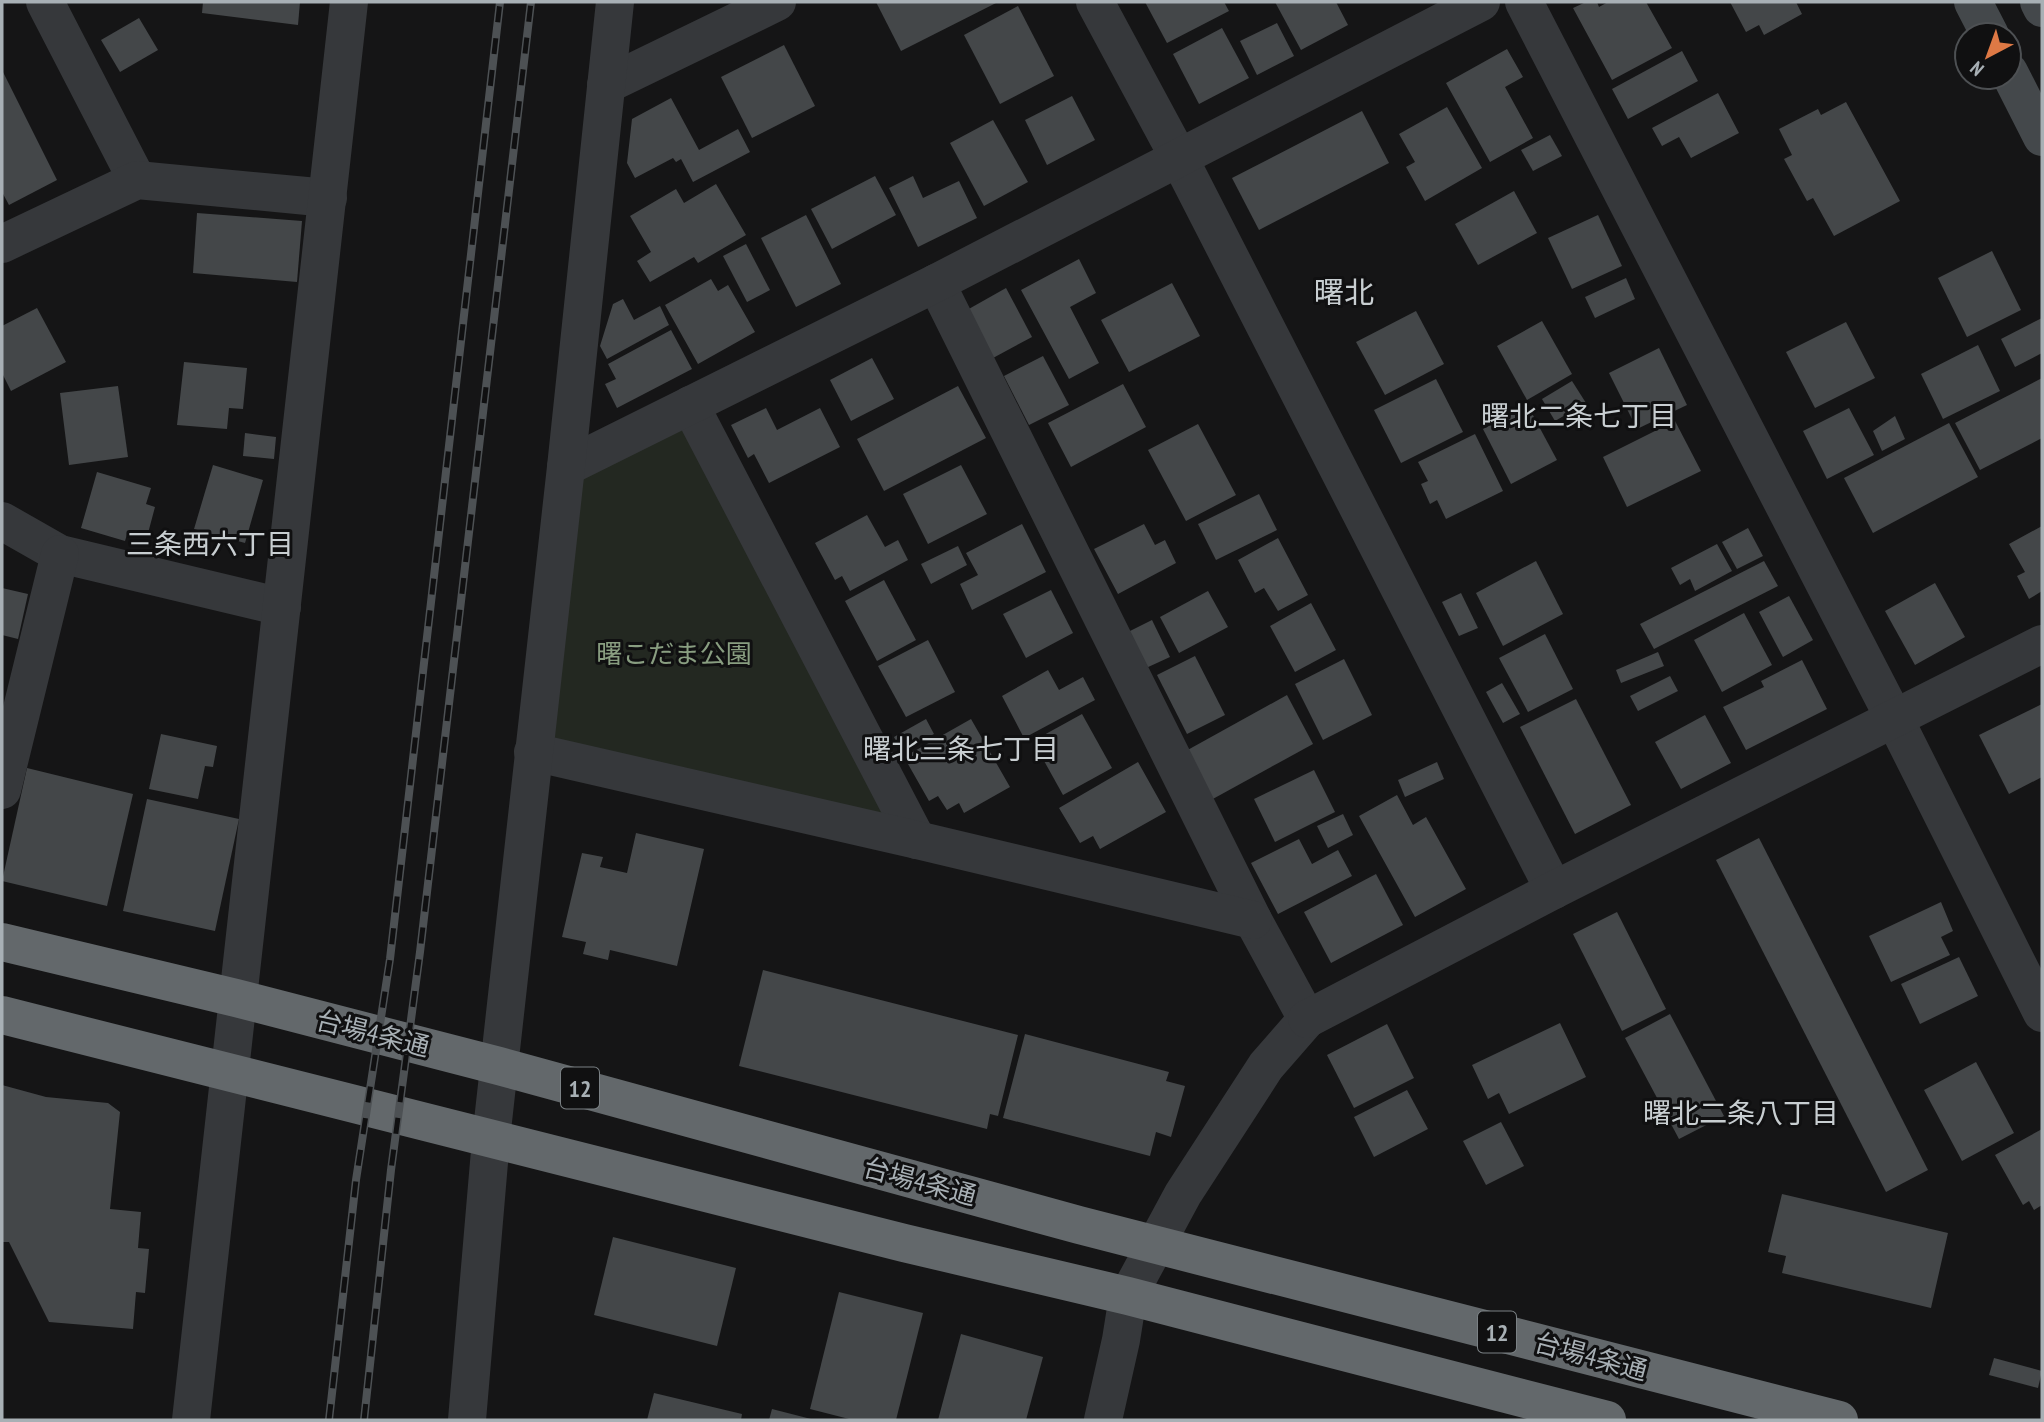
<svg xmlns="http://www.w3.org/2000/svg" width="2044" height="1422" viewBox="0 0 2044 1422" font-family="'PT Sans Narrow','Noto Sans JP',sans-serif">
<rect width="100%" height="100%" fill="#151516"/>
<!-- green -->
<polygon fill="#232821" points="690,405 917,840 533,752 566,467"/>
<!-- building -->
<g fill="#444749">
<polygon points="203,2 300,2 298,25 202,13"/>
<polygon points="876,2 998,2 901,51"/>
<polygon points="1145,2 1224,2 1229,11 1167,43"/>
<polygon points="1275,2 1336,2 1348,25 1301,50"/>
<polygon points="1586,2 1597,2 1599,7 1608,2 1646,2 1672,48 1612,80 1573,8"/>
<polygon points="1730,2 1796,2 1802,14 1764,35 1759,25 1746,32"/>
<polygon points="1018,6 1054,76 1000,104 964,35"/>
<polygon points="139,18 158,50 120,72 101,40"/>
<polygon points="1277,23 1294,56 1257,75 1240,41"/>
<polygon points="1222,28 1249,78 1199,104 1173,54"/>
<polygon points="784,45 815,106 752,138 721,77"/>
<polygon points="1507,49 1523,77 1505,87 1533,138 1490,162 1446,83"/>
<polygon points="1682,51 1698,81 1628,119 1612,89"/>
<polygon points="2,70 57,180 9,205 2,192"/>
<polygon points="1718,93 1739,133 1691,158 1679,137 1662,146 1652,128"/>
<polygon points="1072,96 1095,140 1047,165 1025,120"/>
<polygon points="671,98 699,150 738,129 750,152 693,182 681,159 676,162 673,158 635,178 627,163 632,119"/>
<polygon points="1846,102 1900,201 1834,236 1813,198 1807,201 1784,159 1792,155 1779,129 1818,109 1821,115"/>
<polygon points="1447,107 1482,168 1425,201 1406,167 1415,162 1399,134"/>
<polygon points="1362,111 1389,163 1259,230 1232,178"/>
<polygon points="993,120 1028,182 984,206 950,143"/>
<polygon points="1550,135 1562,156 1533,171 1521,150"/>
<polygon points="875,176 896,215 832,249 811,209"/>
<polygon points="913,176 923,198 959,181 977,218 918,247 889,188"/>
<polygon points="716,184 746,235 698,263 694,257 650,282 637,261 651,252 630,216 676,189 684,203"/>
<polygon points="1514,191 1537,233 1478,265 1455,224"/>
<polygon points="197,213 302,221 297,282 193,273"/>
<polygon points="806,215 841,284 796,307 761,238"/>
<polygon points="1598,215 1622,266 1572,289 1548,238"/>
<polygon points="746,244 770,290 747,302 723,256"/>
<polygon points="1992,251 2021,310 1967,337 1938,278"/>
<polygon points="1079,259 1096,293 1070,307 1099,363 1069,379 1021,290"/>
<polygon points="1626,278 1635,299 1595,318 1585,297"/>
<polygon points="711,279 718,291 728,285 755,332 698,364 665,305"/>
<polygon points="1172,283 1200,336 1129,372 1101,320"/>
<polygon points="1006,288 1032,337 993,358 967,310"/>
<polygon points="623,299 634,320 660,306 669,325 607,359 600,346 613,304"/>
<polygon points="37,308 66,362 11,391 2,373 2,326"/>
<polygon points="1416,311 1444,364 1385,395 1356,342"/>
<polygon points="2042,318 2042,353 2015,367 2001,339"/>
<polygon points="1542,321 1572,374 1527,400 1497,346"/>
<polygon points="1846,322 1875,378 1815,408 1786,352"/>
<polygon points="671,330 692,369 617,408 605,384 616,379 608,364"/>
<polygon points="1978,345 2000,391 1943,419 1921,374"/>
<polygon points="1659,348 1687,405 1637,429 1609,373"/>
<polygon points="1043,356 1069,405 1029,425 1004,376"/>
<polygon points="872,358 894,399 851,421 830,380"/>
<polygon points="184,362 247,368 243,409 229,408 227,429 177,425"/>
<polygon points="2042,378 2042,438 1980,470 1955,423"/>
<polygon points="1436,379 1463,432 1401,463 1374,410"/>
<polygon points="1572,381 1586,403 1555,421 1542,399"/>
<polygon points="1123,384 1146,427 1071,467 1048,423"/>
<polygon points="118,386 128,457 69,465 60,393"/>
<polygon points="958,386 986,438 884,491 857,439"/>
<polygon points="1528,406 1557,460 1511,484 1483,429"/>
<polygon points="766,408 777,430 820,408 840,447 769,483 754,454 748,458 731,425"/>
<polygon points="1849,408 1874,455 1827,479 1803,431"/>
<polygon points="1895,416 1905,439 1882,451 1873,431"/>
<polygon points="1675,421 1701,471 1627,507 1603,457"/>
<polygon points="1949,423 1978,477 1873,533 1844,478"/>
<polygon points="1198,424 1236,495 1186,521 1148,450"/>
<polygon points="245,433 276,437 274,459 243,456"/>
<polygon points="1475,434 1503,491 1446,519 1437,500 1430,504 1421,484 1428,481 1418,462"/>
<polygon points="213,465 263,480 245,543 194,529"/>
<polygon points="961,465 987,514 928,544 903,494"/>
<polygon points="97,472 151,488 146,504 155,507 147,537 128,531 125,541 81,528"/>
<polygon points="1259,494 1277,530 1216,560 1198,524"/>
<polygon points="867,515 885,547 898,540 908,560 850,591 842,576 835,580 815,543"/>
<polygon points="1022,524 1046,572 972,610 960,584 978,575 966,553"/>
<polygon points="1144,524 1155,545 1165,540 1176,563 1118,594 1094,549"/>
<polygon points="2042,526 2042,591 2029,599 2017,576 2025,572 2009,544"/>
<polygon points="1748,528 1763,556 1737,569 1722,542"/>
<polygon points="1278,538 1308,595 1278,611 1264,588 1255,593 1238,560"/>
<polygon points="1717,544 1732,571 1695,591 1690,579 1680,585 1671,568"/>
<polygon points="958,546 967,565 931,584 921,564"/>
<polygon points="1536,561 1563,614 1503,646 1476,593"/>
<polygon points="1764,561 1778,586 1654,649 1640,624"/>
<polygon points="884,580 916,640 877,661 845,601"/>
<polygon points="1935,583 1965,637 1915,665 1885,611"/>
<polygon points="2,588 28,594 18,639 2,635"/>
<polygon points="1051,590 1073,633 1026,658 1003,614"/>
<polygon points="1208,591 1228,627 1179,653 1160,617"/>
<polygon points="1461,593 1478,628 1459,636 1442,602"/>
<polygon points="1789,596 1813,640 1783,657 1759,612"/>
<polygon points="1311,603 1336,650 1295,672 1270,626"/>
<polygon points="1744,613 1772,665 1722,692 1694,640"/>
<polygon points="1152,620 1170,657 1146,668 1128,632"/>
<polygon points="1545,634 1573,689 1528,712 1499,658"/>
<polygon points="928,640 955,692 906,717 878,666"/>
<polygon points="1658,652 1664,666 1621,683 1616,670"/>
<polygon points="1195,656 1225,715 1187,734 1157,675"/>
<polygon points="1344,659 1372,715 1323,740 1295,684"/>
<polygon points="1802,660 1827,709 1746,750 1723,707 1764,687 1761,681"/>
<polygon points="1048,670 1059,690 1083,677 1095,700 1024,738 1002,696"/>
<polygon points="1670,676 1678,691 1638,711 1630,696"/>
<polygon points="1502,683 1520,714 1503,723 1486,692"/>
<polygon points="1287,695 1313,744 1211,800 1184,752"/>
<polygon points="1576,699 1631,805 1575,834 1520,727"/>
<polygon points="2042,704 2042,777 2009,794 1979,735"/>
<polygon points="1082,714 1112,768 1063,795 1033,741"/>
<polygon points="1705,715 1731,763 1681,789 1655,742"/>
<polygon points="926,719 934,734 901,751 894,737"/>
<polygon points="971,719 1010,787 964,813 959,803 947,810 938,796 929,801 904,757"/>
<polygon points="161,734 217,746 213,767 205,766 198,799 149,789"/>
<polygon points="1138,762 1166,812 1100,849 1093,836 1080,843 1059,808"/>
<polygon points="1437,762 1444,779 1405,797 1398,780"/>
<polygon points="27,768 133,794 107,906 2,881"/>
<polygon points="1314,770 1335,812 1275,842 1254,799"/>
<polygon points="1397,795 1413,825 1426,817 1466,889 1415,917 1359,816"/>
<polygon points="147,799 239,819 215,931 123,911"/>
<polygon points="1343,814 1353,835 1328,848 1317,826"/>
<polygon points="636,833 704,849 677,966 610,950 608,960 583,954 586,942 562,937 582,853 603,857 600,867 627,873"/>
<polygon points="1759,838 1928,1170 1886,1192 1716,860"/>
<polygon points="1299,839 1312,864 1338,850 1352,876 1278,914 1251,863"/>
<polygon points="1376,874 1403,925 1331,963 1304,912"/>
<polygon points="1941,902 1953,931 1941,937 1950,955 1891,982 1869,936"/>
<polygon points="1617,912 1666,1009 1622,1031 1573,934"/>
<polygon points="1959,957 1978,996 1920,1024 1901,984"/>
<polygon points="763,970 1018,1035 998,1116 990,1114 987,1129 739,1066"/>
<polygon points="1670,1014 1724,1116 1679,1139 1625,1038"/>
<polygon points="1560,1023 1586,1077 1509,1114 1499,1093 1488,1099 1472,1065"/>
<polygon points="1387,1024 1414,1078 1354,1108 1327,1055"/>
<polygon points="1025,1034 1169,1072 1166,1081 1185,1086 1171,1137 1156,1132 1150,1156 1003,1118"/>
<polygon points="1976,1062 2014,1133 1962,1161 1924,1090"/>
<polygon points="2,1085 46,1097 108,1103 120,1112 110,1209 141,1212 138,1248 149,1249 145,1293 136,1292 133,1329 49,1322 9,1242 2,1242"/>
<polygon points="1407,1090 1428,1129 1374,1157 1354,1117"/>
<polygon points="1501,1122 1524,1166 1486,1185 1463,1141"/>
<polygon points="2042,1129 2042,1205 2034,1210 2029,1201 2023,1205 1995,1155"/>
<polygon points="1782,1194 1948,1233 1931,1308 1782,1273 1786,1256 1768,1252"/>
<polygon points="613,1237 736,1268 717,1346 594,1315"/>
<polygon points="839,1292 923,1313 896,1420 853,1420 810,1409"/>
<polygon points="961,1334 1043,1357 1026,1420 938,1420"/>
<polygon points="1994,1358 2042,1371 2038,1388 1989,1375"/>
<polygon points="654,1393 742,1414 741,1420 647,1420"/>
<polygon points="772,1409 811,1419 811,1420 769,1420"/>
</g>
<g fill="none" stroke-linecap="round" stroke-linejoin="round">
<!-- street -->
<g stroke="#36383b" stroke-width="38">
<polyline points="45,2 137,180"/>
<polyline points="1095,2 1178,156 1554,890"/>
<polyline points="1524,2 1895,720 2042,1013"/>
<polyline points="606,85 777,2"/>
<polyline points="2,244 137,180 328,198"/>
<polyline points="936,283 1253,920 1307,1019 1266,1066 1183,1194 1128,1296 1121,1340 1103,1420"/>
<polyline points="690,405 917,840"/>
<polyline points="566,467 936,283 1481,2"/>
<polyline points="2,521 60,554 282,607"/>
<polyline points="533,752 917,840 1253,920"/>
<polyline points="2,790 60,554"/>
<polyline points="1307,1019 1554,890 2042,644"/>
<polyline points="191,1420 349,2"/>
<polyline points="467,1420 491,1139 566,467 615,2"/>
</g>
<!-- secondary -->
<g stroke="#44484b" stroke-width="38">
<polyline points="1973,2 1990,35"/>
<polyline points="2039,2 2042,8"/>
<polyline points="2009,72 2042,137"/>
</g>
<!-- highway -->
<g stroke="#63686b" stroke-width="38">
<polyline points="2,942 236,998 499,1066 1079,1225 1839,1420"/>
<polyline points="2,1015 904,1243 1128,1296 1607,1420"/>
</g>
<!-- rail casing -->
<g stroke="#4d5154" stroke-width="8">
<g id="rail">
<polyline points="329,1420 356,1180 390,959 500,2"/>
<polyline points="364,1420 391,1170 420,952 531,2"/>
</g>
</g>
<!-- rail -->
<use href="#rail" stroke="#101011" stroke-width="5" stroke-dasharray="16" stroke-linecap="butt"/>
</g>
<g text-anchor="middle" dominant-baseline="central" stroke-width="6" stroke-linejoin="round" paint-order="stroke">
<!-- shield labels -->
<g fill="#101011" stroke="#7a8084" stroke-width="2">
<rect x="561" y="1067.5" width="38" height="41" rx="5"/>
<rect x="1478" y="1311.5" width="38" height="41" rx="5"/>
</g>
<g font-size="24" font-weight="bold" fill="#a8b0b5">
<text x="580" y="1088">12</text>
<text x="1497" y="1332">12</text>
</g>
<!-- park labels -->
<g font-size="26" fill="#899e81" stroke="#101011">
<text x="674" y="653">曙こだま公園</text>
</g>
<!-- street labels -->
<g font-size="26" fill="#a8b0b5" stroke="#101011">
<text transform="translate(373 1033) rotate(14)">台場4条通</text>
<text transform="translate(920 1181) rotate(15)">台場4条通</text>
<text transform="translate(1591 1356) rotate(15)">台場4条通</text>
</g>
<!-- neighbourhood labels -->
<g font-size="28" fill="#c8ced1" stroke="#101011">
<text x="1579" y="415">曙北二条七丁目</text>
<text x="210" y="543">三条西六丁目</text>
<text x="961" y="748">曙北三条七丁目</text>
<text x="1741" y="1112">曙北二条八丁目</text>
</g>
<!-- quarter labels -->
<g font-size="30" fill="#c8ced1" stroke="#101011">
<text x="1344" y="291">曙北</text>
</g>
</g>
<!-- border -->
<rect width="2044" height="1422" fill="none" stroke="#a8b0b5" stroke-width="7"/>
<!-- north arrow -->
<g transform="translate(1988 56) rotate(221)"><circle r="33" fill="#101011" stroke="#4d5053" stroke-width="2"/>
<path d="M0-5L12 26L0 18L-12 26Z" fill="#de7945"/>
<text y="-10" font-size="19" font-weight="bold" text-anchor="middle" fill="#a8b0b5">N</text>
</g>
</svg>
